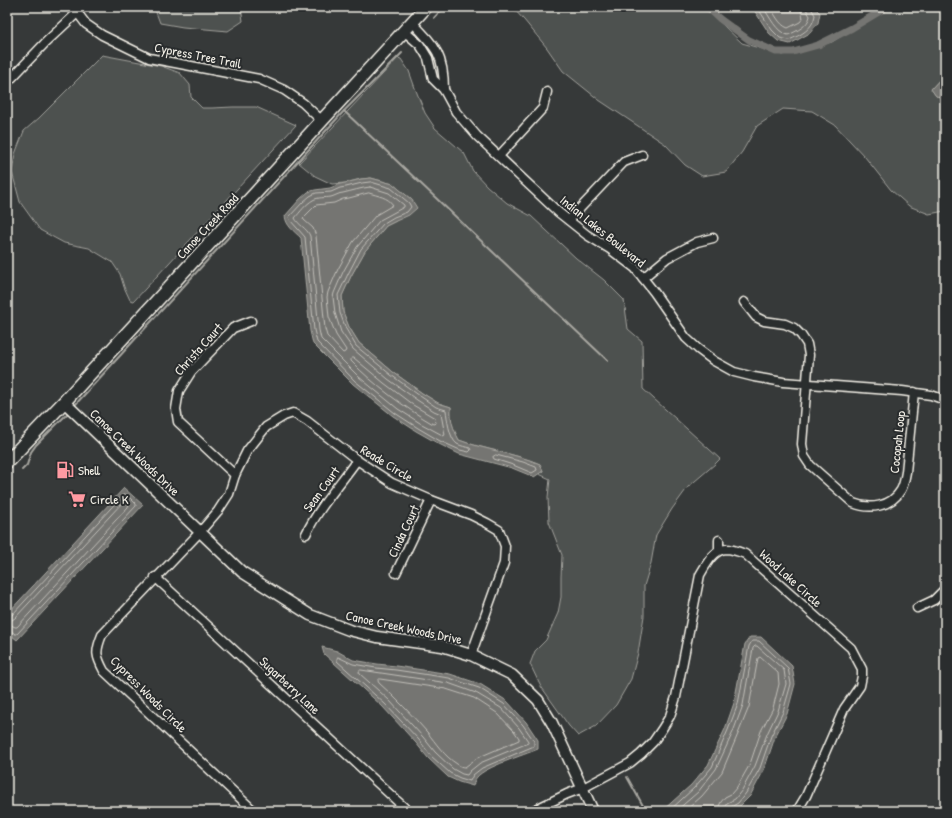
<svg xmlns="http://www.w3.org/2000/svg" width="952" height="818" viewBox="0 0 952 818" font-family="'Patrick Hand',sans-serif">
<rect width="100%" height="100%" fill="#363939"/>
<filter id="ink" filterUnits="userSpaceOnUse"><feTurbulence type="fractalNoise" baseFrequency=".025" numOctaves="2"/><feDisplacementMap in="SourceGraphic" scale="8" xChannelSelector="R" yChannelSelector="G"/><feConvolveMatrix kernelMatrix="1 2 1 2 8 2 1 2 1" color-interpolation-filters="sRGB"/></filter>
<g filter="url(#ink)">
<!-- green -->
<g fill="#4e514f" stroke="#a1a19c">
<polygon points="154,7 241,7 243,21 228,31 183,27 160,23"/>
<polygon points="512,7 704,7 742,43 783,55 832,42 889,7 945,7 945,74 931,89 936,96 945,98 945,211 929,214 909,206 891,190 865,157 835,125 812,111 783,109 757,126 742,152 726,172 702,176 685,165 665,144 599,100 563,71 547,48 524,20"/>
<polygon points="102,55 161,66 180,73 190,85 191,97 202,108 212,108 233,107 256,107 296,125 134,301 130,300 124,287 120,274 112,262 89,248 64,243 40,230 20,202 12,172 15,154 24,131 39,118"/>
<path d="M398 58 401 59 409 71 415 88 425 113 435 128 464 153 473 171 487 186 507 203 531 216 576 258 604 280 624 300 628 329 642 341 643 389 720 459 715 464 688 487 672 509 656 535 651 563 644 586V616L638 653 631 679 616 705 596 726 578 736 569 726 540 685 530 664 535 651 546 640 558 613 561 597V577L562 555 549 522 548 497 550 479 539 474 543 471 540 464C514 453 485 450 459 440 452 428 450 421 451 407L438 403 422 393 393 372 359 343 349 327 343 312 342 296 351 276 365 251 386 226 396 221 412 200 393 184 371 178 361 179 345 183 332 184 315 176 299 163Z"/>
</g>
<!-- water -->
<g fill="#757572" stroke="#a8a7a1">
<polygon points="752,7 814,7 820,13 818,23 810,33 790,44 778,41 769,33"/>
<polygon points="945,74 945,98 936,96 931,89"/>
<path d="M371 178 393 184 412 200 417 208 409 215 396 221 386 226 365 251 351 276 342 296 343 312 349 327 359 343 393 372 422 393 438 403 451 407C450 420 453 428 459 440 485 450 514 453 540 464L543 471 534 477 512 468 459 454 439 444 416 431 393 416 353 384 313 344 310 331 301 238C294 231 286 226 285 216L300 199 308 192 315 190 330 188 340 184 345 183 361 179Z"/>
<polygon points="124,488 143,505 17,640 7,632 7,614"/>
<polygon points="750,637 761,637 792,666 795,684 787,714 775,737 764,770 750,796 740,806 730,811 662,811 691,785 708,765 725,729 734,703 745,644"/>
<path d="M322 647 337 651 353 660 377 664 396 666 450 674 480 684 507 701 526 722 538 740V749C524 755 485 767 477 777 475 779 474 783 473 786L459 782 448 777 428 758 416 743 382 706 324 654Z"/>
</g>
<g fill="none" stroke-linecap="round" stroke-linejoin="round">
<!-- shore -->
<g stroke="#c1bfb9" stroke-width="1">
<path d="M757 7 772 30 780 38 789 40C801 35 813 29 815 15L812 10V7"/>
<path d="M763 7C770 17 776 32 788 35 797 31 808 26 810 16L807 11 806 7"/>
<path d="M770 7C775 14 779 25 788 28L800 22 803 18 800 7"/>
<path d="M371 182 391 188 409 203 411 207 407 212 394 217 384 223 361 249 348 274 338 295 340 313 346 329 356 346 391 375 420 396 436 407 446 410C447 418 449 438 457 444 461 446 466 447 470 448L471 450 469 452 460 450 440 441 418 428 395 413 355 381 317 342 314 330 305 237 290 220 289 217 303 202 310 196 316 193 331 192 340 188 346 187 362 183Z"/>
<path d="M370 187 389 193 404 205V207L380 220 357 247 343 272 334 293 333 297 335 313 341 332 353 349 388 379 417 400 434 411 441 414 444 430 445 434 444 436 420 423 398 409 359 377 321 339 319 330 310 236C307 228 298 225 295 218 300 212 306 204 313 200 318 197 325 198 331 197 335 196 339 193 343 193 352 191 361 188 370 187Z"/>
<path d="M369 193C378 196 388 197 393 205L376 215 353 242 338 269 328 292 327 297 329 317 336 335 346 350 345 352 343 353 327 336 325 329 316 236 313 228 304 220 303 218 316 205 334 203 343 199 349 198 364 194Z"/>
<path d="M352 358H354L384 383 413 405 435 418 436 423 433 424C404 407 375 386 351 361V360Z"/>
<polygon points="496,455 523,462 536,467 537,470 532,473 513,465 494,459 493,457"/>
<polygon points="125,501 129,504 128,507 17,627 15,627 9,624 9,622 15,618 123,502"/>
<polyline points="7,616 12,615 123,495 126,494 136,504 136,506 17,634 15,634 10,630 7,630"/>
<polygon points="338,657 353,664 376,668 396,670 449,678 479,688 504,704 523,725 534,741 534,746 482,768 473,775 470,781 460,778 450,773 431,756 419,740 385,704 337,661 337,659"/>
<polygon points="361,670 448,683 476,693 501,708 519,728 528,741 528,743 480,763 470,771 467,775 462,774 453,769 435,752 423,737 389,700 360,674 359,672"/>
<path d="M380 679 446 689 474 698 497 713 514 731 519 738V740L477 758 465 767C462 767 459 766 457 764 444 756 436 743 427 732 412 715 396 698 379 683L378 681Z"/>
<polyline points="669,811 694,788 712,767 728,730 738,704 749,646 752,641 759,641 788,668 791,684 783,712 771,736 760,768 746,793 738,803 731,807 729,811"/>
<polyline points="676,811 698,792 716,769 733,732 743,705 753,648 755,646 757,646 784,670 786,684 778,711 767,734 755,766 742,790 735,799 727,803 725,806 724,811"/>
<polyline points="685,811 702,796 722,772 738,734 749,707 758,658 760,657 778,673 779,684 773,708 761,731 750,764 737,787 731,794 725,797 721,802 719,806 718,811"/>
</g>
<!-- stream -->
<g stroke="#a8a7a1" stroke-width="2">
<polyline points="434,18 444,7"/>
<polyline points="402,53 344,111 607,360"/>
<polyline points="74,406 344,111"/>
<polyline points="22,470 27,465 31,452 36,445 70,411"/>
<polyline points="627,777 646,811"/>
</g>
<!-- canal -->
<polyline stroke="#757572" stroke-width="7" points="707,7 720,19 749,40 776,52 793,52 818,45 852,28 887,7"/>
<!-- minor casing -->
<g stroke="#f4f1e8" stroke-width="11">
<g id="minor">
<polyline points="73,7 86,24 102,35 149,58 259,79 284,90 303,103 322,121"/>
<path d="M412 22C436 47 444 55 444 90"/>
<polyline points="404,31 420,45 428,58 433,79 444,90 456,112 477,136 558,212 587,235 610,249 635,268 654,292 686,338 698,349 714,361 734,372 754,377 783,382 902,391 931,395 945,400"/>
<polyline points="7,83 46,42 77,13"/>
<polyline points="499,156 543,108 547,92"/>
<polyline points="569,220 624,162 642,155"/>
<polyline points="643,278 667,258 697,242 713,238"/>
<path d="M744 302 756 317 764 321 785 324 794 328 801 335 807 344 809 355 802 444 804 456 810 465 853 503C870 510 891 507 901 490 904 485 905 478 906 472L914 392"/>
<polyline points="235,475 178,422 176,409 179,391 191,372 233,328 251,321"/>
<path d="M306 534C319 507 340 484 357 460"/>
<polyline points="719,540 719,550"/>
<polyline points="396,573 431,500"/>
<polyline points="155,577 408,811"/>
<polyline points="917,608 934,600 945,589"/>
<path d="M254 811 104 671C96 656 95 652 102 635L200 532 218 511 229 494 235 475 247 451 266 427 284 416 293 413 307 421 357 460 392 483 431 500 471 515 487 523 499 530 505 546 504 563 471 655"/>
<path d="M532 811 567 794 583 788 630 763 641 754 653 742 662 729 670 716 676 697 700 575C706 565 713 550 726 549 732 549 740 552 745 554L851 648 862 669V676L860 686 844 709 806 796 797 811"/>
</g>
</g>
<!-- tertiary casing -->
<g stroke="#f4f1e8" stroke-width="13">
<polyline id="tertiary" points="64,402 242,572 310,615 349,630 377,637 442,646 471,655 512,675 538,700 552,723 593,811"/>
</g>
<!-- secondary casing -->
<g stroke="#f4f1e8" stroke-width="15">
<polyline id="secondary" points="7,462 64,402 426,7"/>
</g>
<!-- minor -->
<use href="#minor" stroke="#2a2d2e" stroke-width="8"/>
<!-- tertiary -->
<use href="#tertiary" stroke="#2a2d2e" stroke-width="10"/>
<!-- secondary -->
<use href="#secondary" stroke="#2a2d2e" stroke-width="12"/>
</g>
</g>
<!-- icons -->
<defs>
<g id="fuel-bare" transform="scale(1.38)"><path d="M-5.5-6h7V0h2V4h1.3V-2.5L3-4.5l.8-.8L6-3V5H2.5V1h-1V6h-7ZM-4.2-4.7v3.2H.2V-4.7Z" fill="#ff9aa2" stroke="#2a2d2e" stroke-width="2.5" paint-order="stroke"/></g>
<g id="supermarket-bare" transform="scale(1.38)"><path d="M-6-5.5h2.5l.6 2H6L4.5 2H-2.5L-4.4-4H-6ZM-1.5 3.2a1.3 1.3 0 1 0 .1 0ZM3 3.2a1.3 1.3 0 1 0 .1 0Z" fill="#ff9aa2" stroke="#2a2d2e" stroke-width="2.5" paint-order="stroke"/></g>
</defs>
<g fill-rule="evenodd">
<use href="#fuel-bare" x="65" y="470"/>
<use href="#supermarket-bare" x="77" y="499"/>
</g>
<g text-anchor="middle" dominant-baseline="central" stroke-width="4" stroke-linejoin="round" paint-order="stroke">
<!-- street labels -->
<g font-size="13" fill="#f4f1e8" stroke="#2a2d2e">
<text transform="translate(198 55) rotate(11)">Cypress Tree Trail</text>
<text transform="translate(207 226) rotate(-47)">Canoe Creek Road</text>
<text transform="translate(603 231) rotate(39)">Indian Lakes Boulevard</text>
<text transform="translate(198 349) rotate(-48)">Christa Court</text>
<text transform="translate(897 442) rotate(-84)">Cocopah Loop</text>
<text transform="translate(135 452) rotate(44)">Canoe Creek Woods Drive</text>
<text transform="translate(387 463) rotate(31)">Reade Circle</text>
<text transform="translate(321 489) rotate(-54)">Sean Court</text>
<text transform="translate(403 531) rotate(-65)">Cinda Court</text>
<text transform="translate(791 578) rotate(42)">Wood Lake Circle</text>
<text transform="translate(404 627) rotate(12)">Canoe Creek Woods Drive</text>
<text transform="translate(290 685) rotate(43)">Sugarberry Lane</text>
<text transform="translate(149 694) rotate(45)">Cypress Woods Circle</text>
</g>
<!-- poi labels -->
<g font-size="13" fill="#f4f1e8" stroke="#2a2d2e" text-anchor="start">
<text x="78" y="470">Shell</text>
<text x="90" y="499">Circle K</text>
</g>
</g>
<!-- margin -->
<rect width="952" height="818" fill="none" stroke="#2a2d2e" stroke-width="24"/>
<rect x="12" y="12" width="928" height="794" fill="none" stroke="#f4f1e8" stroke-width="1.5" filter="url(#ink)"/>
</svg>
